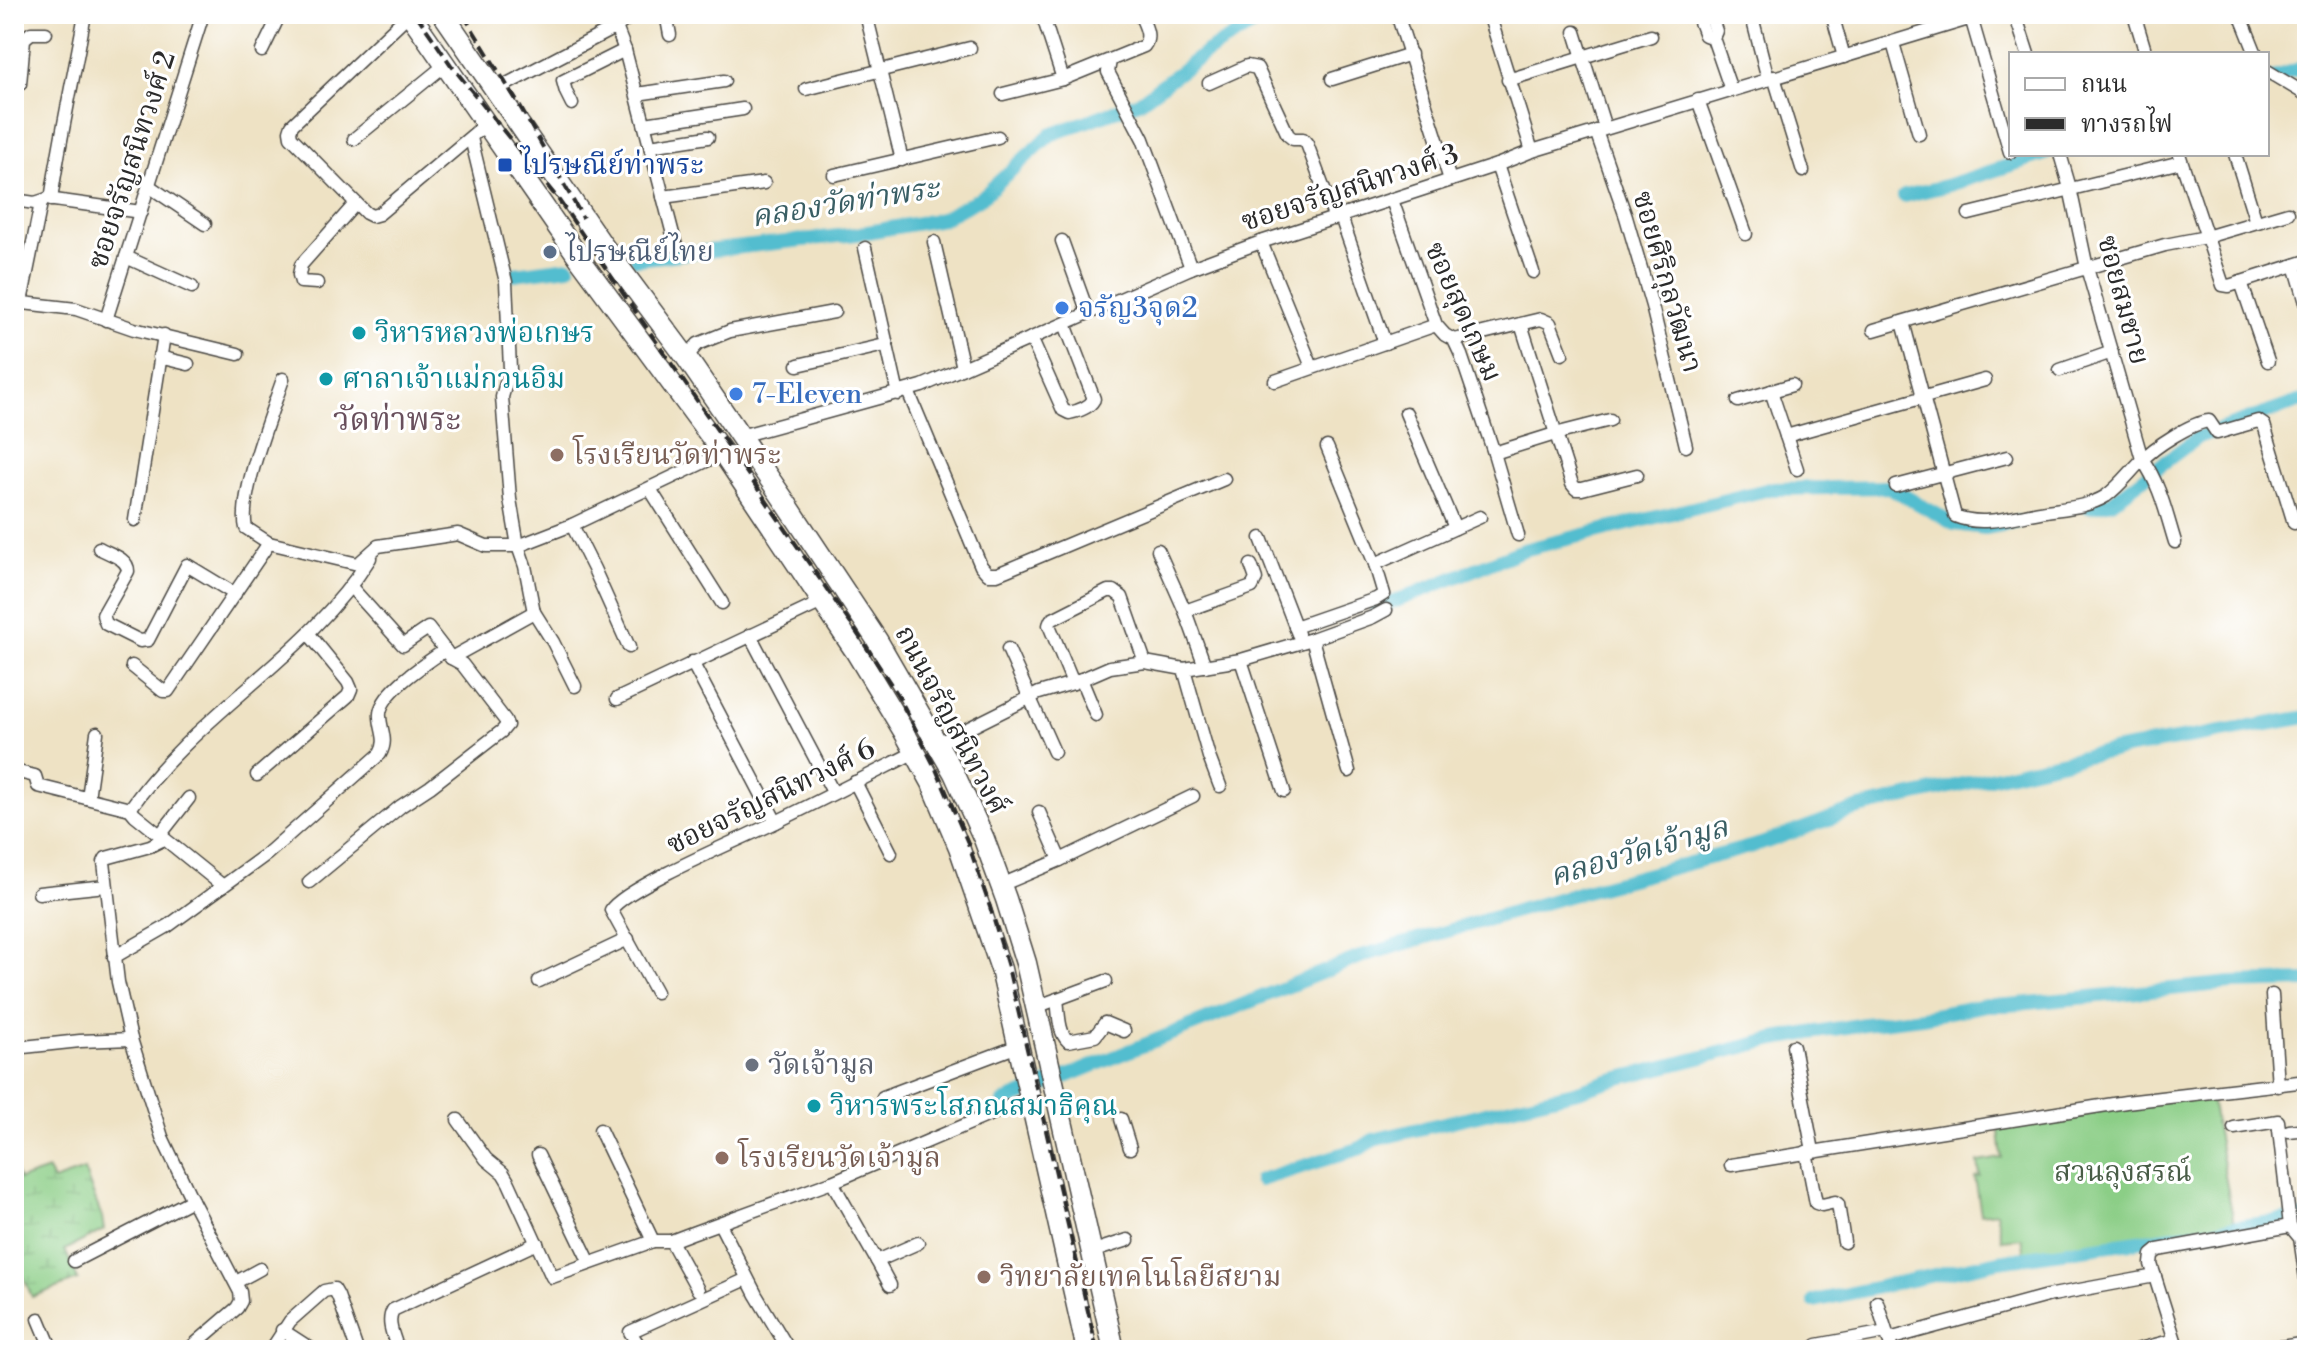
<svg xmlns="http://www.w3.org/2000/svg" width="2321" height="1364" viewBox="0 0 2321 1364" font-family="'Libre Bodoni','Noto Serif Thai',serif">
<defs>
<pattern id="wetland-marsh" width="20" height="14" patternUnits="userSpaceOnUse" patternTransform="scale(2)"><rect width="20" height="14" fill="#8bce86"/><path d="M1 5h8M5 5V1M11 12h8M15 12V8" fill="none" stroke="#78b174"/></pattern>
</defs>
<rect width="100%" height="100%" fill="#fff"/>
<filter id="ink" filterUnits="userSpaceOnUse"><feTurbulence type="fractalNoise" baseFrequency=".0125" numOctaves="2"/><feDisplacementMap in="SourceGraphic" scale="16" xChannelSelector="R" yChannelSelector="G"/><feConvolveMatrix kernelMatrix="1 2 1 2 8 2 1 2 1" color-interpolation-filters="sRGB"/></filter>
<filter id="wash" filterUnits="userSpaceOnUse"><feTurbulence type="fractalNoise" baseFrequency=".006" numOctaves="4" result="noise"/><feDisplacementMap in="SourceGraphic" scale="32" xChannelSelector="R" yChannelSelector="G"/><feGaussianBlur stdDeviation="1.8" result="paint"/><feColorMatrix in="noise" values="0 0 0 0 0 0 0 0 0 0 0 0 0 0 0 0 0 1.4 0 .05"/><feComposite in="paint" operator="in"/></filter>
<g filter="url(#wash)">
<rect width="100%" height="100%" fill="#eee2c4"/>
<!-- wetland -->
<polygon fill="url(#wetland-marsh)" stroke="#5b7c58" stroke-width="2" points="14,1167 19,1180 48,1170 53,1181 84,1170 102,1217 104,1230 65,1250 78,1280 32,1297 19,1266 14,1268"/>
<!-- garden -->
<polygon fill="#8bce86" stroke="#5b7c58" stroke-width="2" points="2210,1094 2234,1224 2025,1254 2022,1238 2002,1240 1996,1212 1981,1214 1975,1177 1980,1176 1978,1162 2002,1158 1998,1123"/>
<g fill="none" stroke-linecap="round" stroke-linejoin="round">
<!-- canal -->
<g stroke="#53bdcf" stroke-width="14">
<polyline points="2267,80 2307,66"/>
<polyline points="1904,196 1949,185 2045,154"/>
<polyline points="637,259 856,234 942,219 982,197 1050,135 1139,102 1208,51 1255,24 1292,14"/>
<polyline points="514,274 569,267"/>
<polyline points="2089,507 2112,502 2198,437 2307,399"/>
<polyline points="1376,609 1523,550 1770,489 1889,487 1954,524 1985,528 2017,522"/>
<polyline points="1004,1102 1365,955 1578,893 1761,844 1859,808 2090,755 2307,717"/>
<polyline points="1260,1180 1361,1148 1373,1140 1578,1091 1608,1081 1775,1039 1864,1024 1922,1017 1986,1005 2008,1005 2231,983 2307,981"/>
<polyline points="1814,1301 1999,1261 2307,1217"/>
</g>
</g>
</g>
<g filter="url(#ink)">
<g fill="none" stroke-linecap="round" stroke-linejoin="round">
<!-- minor casing -->
<g stroke="#484642" stroke-width="15">
<g id="minor">
<polyline points="409,14 292,125 290,131 291,137 366,213 372,216 379,214 486,124"/>
<polyline points="666,14 670,35"/>
<polyline points="866,14 902,160"/>
<polyline points="1042,14 1063,79"/>
<polyline points="1397,14 1450,180"/>
<polyline points="1489,14 1532,151"/>
<polyline points="1697,14 1705,35 1713,38"/>
<polyline points="1710,14 1716,31 1713,38 1731,90"/>
<polyline points="1832,14 1844,57"/>
<polyline points="1970,14 2010,152"/>
<polyline points="2015,14 2028,54"/>
<polyline points="2134,14 2146,54"/>
<polyline points="2240,14 2256,54"/>
<polyline points="1753,21 1768,79"/>
<polyline points="616,27 625,50 676,246"/>
<polyline points="1575,32 1605,128"/>
<polyline points="1893,43 1919,134"/>
<polyline points="262,51 280,14"/>
<polyline points="1110,61 1108,72 1143,139 1191,268"/>
<polyline points="2267,71 2307,95"/>
<polyline points="1774,77 1803,171"/>
<polyline points="1332,79 1411,54"/>
<polyline points="1508,80 1651,36"/>
<polyline points="1209,83 1247,66 1257,68 1288,135 1293,139 1303,139 1307,144 1335,219"/>
<polyline points="20,84 24,39 31,33 46,33"/>
<polyline points="507,84 616,27 634,14"/>
<polyline points="806,89 970,48"/>
<polyline points="637,94 724,81"/>
<path d="M1003 94 1063 79 1144 46C1152 36 1144 24 1140 14"/>
<polyline points="1698,100 1746,234"/>
<polyline points="572,104 566,92 563,81 625,50"/>
<polyline points="645,124 743,109"/>
<polyline points="1596,131 1626,217 1652,306 1686,446"/>
<polyline points="471,138 506,282 510,369 502,397 510,499 518,546 525,566 534,612 553,642 575,686"/>
<polyline points="354,139 445,65"/>
<polyline points="650,146 708,137"/>
<path d="M2060 154 2070 188 2087 268 2142 459C2160 484 2166 513 2175 542"/>
<polyline points="2179,154 2223,285 2229,286 2307,261"/>
<polyline points="2235,154 2256,222"/>
<polyline points="1497,165 1533,272"/>
<polyline points="834,175 998,137"/>
<polyline points="149,186 205,224"/>
<polyline points="663,197 764,183"/>
<polyline points="14,200 35,203 47,199 141,212"/>
<path d="M51 200C60 137 74 76 85 14"/>
<polyline points="1392,200 1436,325 1445,335 1454,340 1461,355 1494,453 1518,535"/>
<polyline points="1969,214 2181,162"/>
<polyline points="1341,217 1385,343"/>
<polyline points="1062,241 1088,313"/>
<polyline points="934,242 963,368"/>
<polyline points="1261,242 1312,367"/>
<polyline points="865,248 898,394"/>
<polyline points="126,257 192,287"/>
<polyline points="2295,265 2307,306"/>
<polyline points="2241,282 2268,361"/>
<polyline points="317,283 301,282 299,275 301,265 356,203"/>
<polyline points="14,302 76,309 134,329 238,354"/>
<polyline points="21,302 41,203"/>
<polyline points="106,320 203,14"/>
<path d="M1903 322 1955 516C1983 528 2018 515 2046 511 2067 508 2088 507 2106 496 2120 486 2129 473 2141 461 2154 447 2191 423 2209 421L2217 433 2258 421 2264 425 2294 523"/>
<polyline points="1521,324 1572,484 1576,489 1582,489 1637,475"/>
<polyline points="1874,330 2165,245 2206,237 2288,213"/>
<path d="M1031 338 1063 410 1069 413C1079 411 1089 408 1094 399L1065 324"/>
<polyline points="1454,340 1541,319 1550,323 1562,354"/>
<polyline points="159,357 188,364"/>
<polyline points="686,357 698,344 730,331 834,312"/>
<polyline points="798,365 885,345"/>
<polyline points="2060,370 2112,352"/>
<path d="M283 379C272 412 238 496 246 528L269 543 358 564 378 546 458 534 486 546H518L572 525 723 453"/>
<polyline points="1275,381 1436,325"/>
<polyline points="908,391 981,566 988,574 997,574 1007,570 1224,479"/>
<polyline points="1771,391 1797,469"/>
<polyline points="1738,401 1792,385"/>
<polyline points="1406,413 1455,528"/>
<polyline points="740,436 922,386 1191,268 1261,242 1497,165 1532,151 1985,14"/>
<polyline points="1786,436 1985,380"/>
<polyline points="1494,453 1555,434 1610,420"/>
<polyline points="1896,486 2007,457"/>
<polyline points="650,489 722,603"/>
<polyline points="135,520 164,335"/>
<polyline points="572,525 594,569 629,647"/>
<polyline points="1261,538 1298,634"/>
<path d="M99 548C109 554 128 558 128 571L103 615 106 624 140 641 148 640 187 565 235 594"/>
<polyline points="1158,550 1185,611 1205,666"/>
<polyline points="1375,564 1480,517"/>
<polyline points="1185,611 1252,587 1256,579 1251,565"/>
<polyline points="1295,627 1376,599 1384,594 1375,564 1327,447"/>
<polyline points="750,635 833,792"/>
<polyline points="1312,639 1349,771"/>
<polyline points="1008,649 1054,752"/>
<polyline points="451,658 534,612"/>
<polyline points="1241,660 1284,791"/>
<polyline points="692,662 776,822"/>
<polyline points="132,666 163,691 168,691 269,543"/>
<polyline points="1184,669 1209,757 1220,786"/>
<polyline points="1081,679 1096,715"/>
<polyline points="1073,683 1049,625 1051,620 1108,591 1114,591 1122,597 1145,662"/>
<polyline points="617,699 822,602"/>
<polyline points="937,744 1039,693 1073,683 1110,667 1145,662 1184,669 1241,660 1312,639 1373,617 1386,610"/>
<polyline points="14,771 35,776 38,786 130,809 135,815 223,886"/>
<polyline points="257,775 348,696 351,689 348,682 309,634"/>
<polyline points="855,782 891,853"/>
<polyline points="88,798 97,733"/>
<path d="M130 809C197 712 308 657 370 558"/>
<polyline points="1039,812 1060,860"/>
<polyline points="160,835 189,798"/>
<polyline points="164,839 150,846 106,858 104,862 118,982 131,1039 162,1137 192,1200 240,1292 241,1301 237,1308 188,1350"/>
<polyline points="309,882 401,806 430,787 502,731 507,725 505,720 462,664 451,658 428,628 403,645 351,587"/>
<polyline points="1001,885 1060,860 1193,796"/>
<polyline points="39,893 106,886"/>
<path d="M114 957 168 926 267 854 380 754C388 740 381 732 380 717 377 694 428 662 445 650"/>
<polyline points="539,981 628,939"/>
<path d="M656 992 611 910C624 888 743 838 772 824 820 801 868 776 915 752"/>
<polyline points="2272,995 2278,1086"/>
<path d="M1057 999C1059 1013 1058 1032 1068 1041L1095 1036 1105 1023 1124 1031"/>
<polyline points="1036,1007 1106,981"/>
<polyline points="1793,1046 1813,1151"/>
<polyline points="14,1048 80,1041 131,1039"/>
<polyline points="883,1097 1018,1046"/>
<polyline points="1121,1119 1130,1148"/>
<polyline points="458,1120 486,1159 503,1173 509,1183 552,1277 653,1241 671,1241 692,1233 832,1182 1029,1098"/>
<polyline points="2234,1128 2278,1121 2290,1226"/>
<polyline points="600,1130 653,1241"/>
<polyline points="2289,1131 2307,1129"/>
<polyline points="1806,1152 1816,1203 1822,1205 1835,1202 1838,1204 1844,1242"/>
<polyline points="538,1155 590,1263"/>
<polyline points="1731,1165 2126,1102 2307,1081"/>
<polyline points="832,1182 877,1261 918,1243"/>
<polyline points="720,1224 756,1295 789,1350"/>
<polyline points="671,1241 698,1290"/>
<polyline points="1091,1252 1128,1240"/>
<polyline points="74,1261 192,1200"/>
<polyline points="877,1261 890,1285"/>
<polyline points="236,1282 260,1269"/>
<polyline points="1877,1302 1892,1350"/>
<polyline points="39,1319 52,1350"/>
<polyline points="282,1330 313,1350"/>
<polyline points="1889,1339 2047,1296 2155,1276"/>
<polyline points="271,1350 290,1321 324,1291 334,1289 338,1296 357,1350"/>
<path d="M398 1350C394 1337 386 1322 393 1310L537 1243"/>
<polyline points="642,1350 630,1332 747,1279"/>
<polyline points="1813,1350 1817,1345 1886,1332"/>
<polyline points="2136,1350 2174,1340"/>
<polyline points="2178,1350 2151,1264 2152,1255 2158,1250 2290,1226 2300,1238 2307,1286"/>
<polyline points="2261,1350 2307,1343"/>
</g>
</g>
<!-- primary casing -->
<g stroke="#484642" stroke-width="23">
<g id="primary">
<polyline points="410,14 580,259 723,453 856,652 903,730 932,783 959,847 1001,969 1087,1350"/>
<polyline points="443,14 601,243 686,357 784,500 877,640 954,773 984,839 1006,899 1026,963 1114,1350"/>
</g>
</g>
<!-- minor -->
<use href="#minor" stroke="#fff" stroke-width="12"/>
<!-- primary -->
<use href="#primary" stroke="#fff" stroke-width="20"/>
<!-- rail -->
<g stroke="#2b2b2b" stroke-width="4" stroke-dasharray="12 6" stroke-linecap="butt">
<polyline points="416,14 451,65 558,199 855,630 898,695 936,769 968,843 990,907 1008,967 1097,1350"/>
<polyline points="463,14 518,103 583,218"/>
</g>
</g>
</g>
<!-- markers -->
<rect fill="#1a4fb4" stroke="#fff" stroke-width="3" x="497" y="157" width="16" height="16" rx="4"/>
<circle fill="#5c6f8a" stroke="#fff" stroke-width="3" cx="550" cy="252" r="8"/>
<g fill="#3f7fe0" stroke="#fff" stroke-width="3">
<circle cx="1062" cy="308" r="8"/>
<circle cx="736" cy="394" r="8"/>
</g>
<g fill="#0f9aa8" stroke="#fff" stroke-width="3">
<circle cx="359" cy="333" r="8"/>
<circle cx="326" cy="379" r="8"/>
<circle cx="814" cy="1106" r="8"/>
</g>
<g fill="#8d6e63" stroke="#fff" stroke-width="3">
<circle cx="557" cy="455" r="8"/>
<circle cx="722" cy="1158" r="8"/>
<circle cx="984" cy="1277" r="8"/>
</g>
<circle fill="#6b7280" stroke="#fff" stroke-width="3" cx="752" cy="1065" r="8"/>
<g text-anchor="middle" dominant-baseline="central" stroke-width="6" stroke-linejoin="round" paint-order="stroke">
<!-- street labels -->
<g font-size="28" fill="#2b2b2b" stroke="#fff">
<text transform="translate(132 160) rotate(-72)">ซอยจรัญสนิทวงศ์ 2</text>
<text transform="translate(1350 188) rotate(-18)">ซอยจรัญสนิทวงศ์ 3</text>
<text transform="translate(1667 282) rotate(74)">ซอยศิริกุลวัฒนา</text>
<text transform="translate(2123 300) rotate(75)">ซอยสมชาย</text>
<text transform="translate(1463 312) rotate(66)">ซอยสุดเกษม</text>
<text transform="translate(951 720) rotate(62)">ถนนจรัญสนิทวงศ์</text>
<text transform="translate(771 797) rotate(-26)">ซอยจรัญสนิทวงศ์ 6</text>
</g>
<!-- transit labels -->
<g font-size="28" fill="#164399" stroke="#fff" text-anchor="start">
<text x="521" y="165">ไปรษณีย์ท่าพระ</text>
</g>
<!-- service labels -->
<g font-size="28" fill="#4e5e75" stroke="#fff" text-anchor="start">
<text x="566" y="252">ไปรษณีย์ไทย</text>
</g>
<!-- shop labels -->
<g font-size="28" fill="#366cbe" stroke="#fff" text-anchor="start">
<text x="1078" y="308">จรัญ3จุด2</text>
<text x="752" y="394">7-Eleven</text>
</g>
<!-- culture labels -->
<g font-size="28" fill="#0d838f" stroke="#fff" text-anchor="start">
<text x="375" y="333">วิหารหลวงพ่อเกษร</text>
<text x="342" y="379">ศาลาเจ้าแม่กวนอิม</text>
<text x="830" y="1106">วิหารพระโสภณสมาธิคุณ</text>
</g>
<!-- education labels -->
<g font-size="28" fill="#785e54" stroke="#fff" text-anchor="start">
<text x="573" y="455">โรงเรียนวัดท่าพระ</text>
<text x="738" y="1158">โรงเรียนวัดเจ้ามูล</text>
<text x="1000" y="1277">วิทยาลัยเทคโนโลยีสยาม</text>
</g>
<!-- worship labels -->
<g font-size="28" fill="#5b616d" stroke="#fff" text-anchor="start">
<text x="768" y="1065">วัดเจ้ามูล</text>
</g>
<!-- park labels -->
<g font-size="28" fill="#485c46" stroke="#fff">
<text x="2123" y="1172">สวนลุงสรณ์</text>
</g>
<!-- water labels -->
<g font-size="30" font-style="italic" fill="#395e64" stroke="#fff">
<text transform="translate(845 203) rotate(-9)">คลองวัดท่าพระ</text>
<text transform="translate(1639 852) rotate(-16)">คลองวัดเจ้ามูล</text>
</g>
<!-- quarter labels -->
<g font-size="32" fill="#69505d" stroke="#fff">
<text x="397" y="420">วัดท่าพระ</text>
</g>
</g>
<!-- margin -->
<rect width="2321" height="1364" fill="none" stroke="#fff" stroke-width="48"/>
<!-- legend -->
<rect x="2009" y="52" width="260" height="104" fill="#ffffff" stroke="#aaaaaa" stroke-width="2"/>
<rect x="2025" y="78" width="40" height="12" fill="#ffffff" stroke="#aaaaaa" stroke-width="2"/>
<text x="2081" y="92" font-size="24" fill="#2b2b2b">ถนน</text>
<rect x="2025" y="118" width="40" height="12" fill="#2b2b2b" stroke="#aaaaaa" stroke-width="2"/>
<text x="2081" y="132" font-size="24" fill="#2b2b2b">ทางรถไฟ</text>
</svg>
